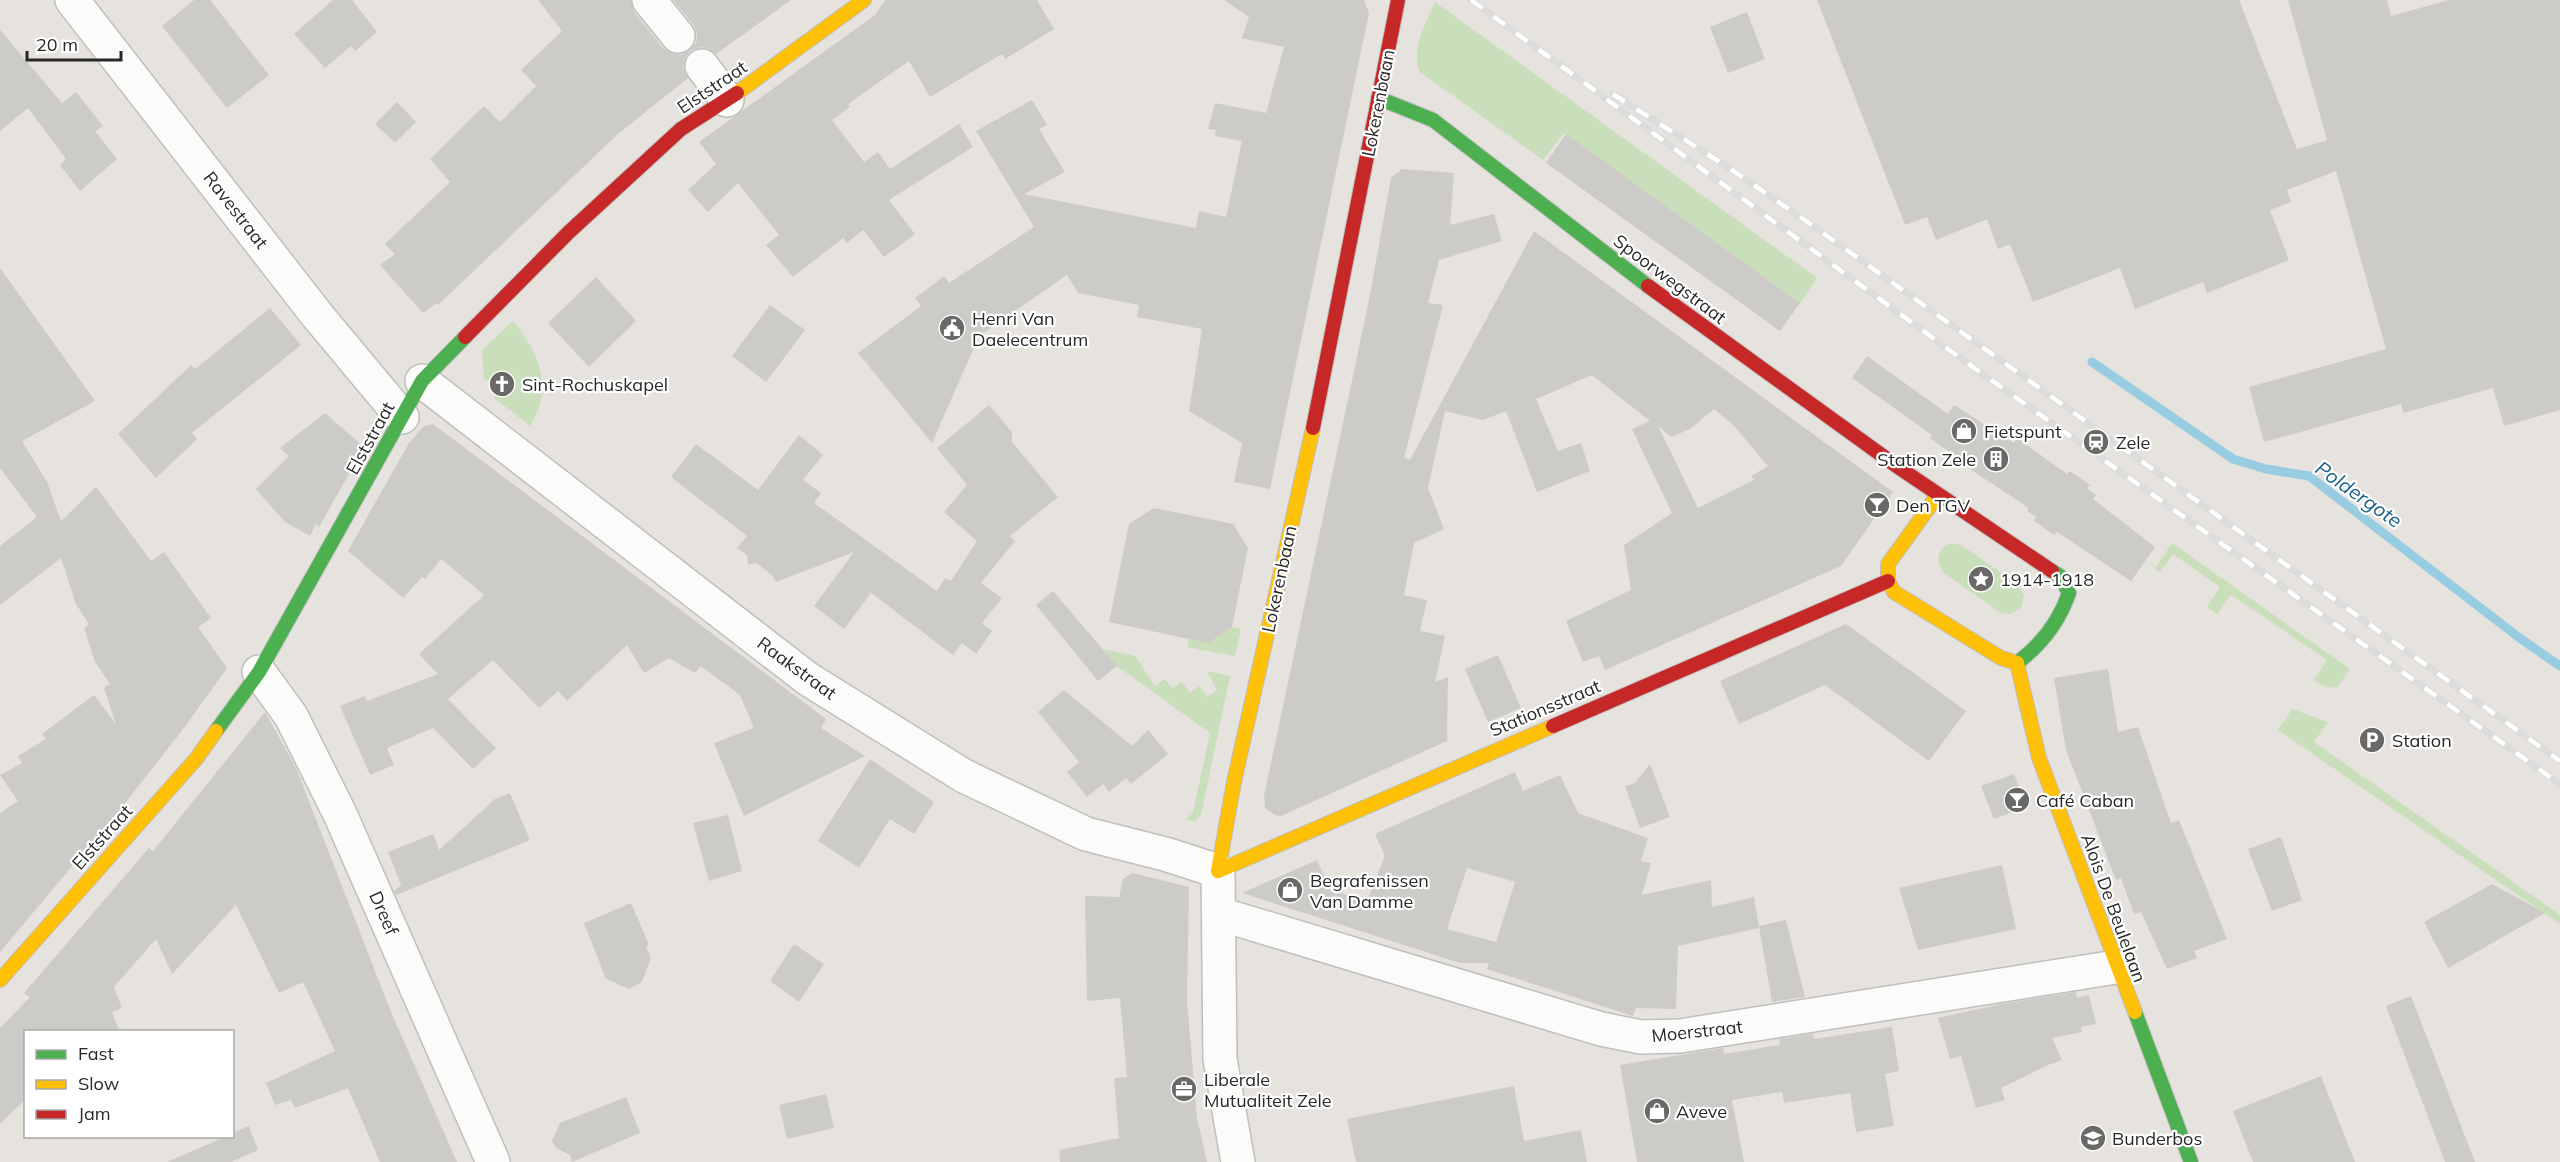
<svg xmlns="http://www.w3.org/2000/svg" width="2560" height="1162" viewBox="0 0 2560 1162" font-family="Mulish,sans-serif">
<rect width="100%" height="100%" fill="#e6e2de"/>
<!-- green -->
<g fill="#c9deba">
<path d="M1435 2 1817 278 1800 303 1564 133 1543 160 1420 72C1410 50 1426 22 1435 2Z"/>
<path d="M513 321C540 354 554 387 530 426L493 397 513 386 508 375 491 382 484 378 482 350Z"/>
<path d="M1952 543 1961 545 2019 585 2024 596 2021 608 2010 614 2001 613 1944 573C1934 562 1937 548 1952 543Z"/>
<polygon points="2172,543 2350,669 2337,688 2323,686 2314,680 2327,660 2231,595 2217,614 2207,607 2220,587 2173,554 2160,572 2155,569"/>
<polygon points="1232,627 1241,629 1235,656 1187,647 1189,639 1208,643"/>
<polygon points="1103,649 1135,656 1155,686 1165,679 1172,688 1182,682 1190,693 1200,686 1207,697 1217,690 1207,671 1230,676 1201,815 1195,821 1185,820 1193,813 1210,733 1117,666"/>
<polygon points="2292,709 2328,722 2314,742 2560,915 2560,924 2278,730"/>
</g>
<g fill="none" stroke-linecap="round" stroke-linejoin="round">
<!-- stream -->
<polyline stroke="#98cde1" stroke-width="9" points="2092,362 2233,459 2266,469 2309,476 2521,639 2560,666"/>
</g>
<!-- building -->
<g fill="#cdcbc8" fill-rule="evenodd">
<polygon points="194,0 210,0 269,75 227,108 162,26"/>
<polygon points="333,0 352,0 377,32 355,51 351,46 325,68 294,34"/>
<polygon points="538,0 631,0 634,12 663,48 671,53 680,55 690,50 696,42 697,34 693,24 673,0 791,0 716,54 709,49 701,47 690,51 685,58 683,67 688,78 618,134 438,305 436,303 423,313 380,265 395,254 385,244 450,182 430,159 484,106 500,122 536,86 521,70 562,31"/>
<polygon points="885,0 1037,0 1054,29 1005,59 1002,54 930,97 909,61 848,104 850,107 832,120 864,162 878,152 890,169 959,124 973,147 889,200 915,234 884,257 863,230 847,243 843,238 793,277 766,245 779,235 738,183 708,212 688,190 716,164 699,142 875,15"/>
<polygon points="1224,0 1364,0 1369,13 1270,489 1234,482 1242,443 1189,411 1202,329 1137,317 1139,305 1078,293 1067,275 979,336 932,443 858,353 921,306 915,298 944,276 949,283 1034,227 976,131 1032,100 1047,125 1039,129 1065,172 1024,194 1196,228 1199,211 1226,217 1242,141 1215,136 1216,130 1208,129 1215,103 1266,113 1284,47 1242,38 1249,17"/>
<polygon points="1817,0 2239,0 2297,149 2327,140 2288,0 2387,0 2391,16 2449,0 2560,0 2560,410 2504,426 2493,388 2403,413 2401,404 2264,442 2249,387 2386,349 2336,171 2287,190 2291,202 2270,210 2289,260 2207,293 2203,282 2135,309 2120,268 2033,302 2010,244 1998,249 1987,219 1936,240 1927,217 1905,225"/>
<polygon points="1747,12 1765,59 1728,73 1710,27"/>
<polygon points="0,30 62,103 76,92 103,126 95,131 117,159 80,191 60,165 66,159 28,108 0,131"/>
<polygon points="397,102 416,122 395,143 375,124"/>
<polygon points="1566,134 1800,303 1780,331 1546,163"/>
<path d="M1402 169 1454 173 1450 225 1494 214 1502 241 1439 260 1428 303 1443 305 1404 458 1410 460 1534 231 1893 492 1841 566 1605 670 1599 656 1583 662 1566 621 1631 590 1624 545 1672 513 1632 429 1650 421 1592 375 1536 399 1558 451 1581 443 1590 471 1537 492 1506 411 1483 420 1445 411 1428 488 1444 529 1414 543 1404 595 1427 600 1420 631 1445 636 1435 682 1448 677 1447 741 1281 816 1275 815 1265 808 1264 796 1369 300 1391 178ZM1714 409 1734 426 1768 466 1751 476 1754 480 1698 508 1658 426 1671 437 1690 429Z"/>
<polygon points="0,268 95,401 22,441 47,482 61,521 96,487 151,561 164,552 211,618 198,627 227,668 184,728 126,802 0,952 0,813 18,801 0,775 22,763 18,756 46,739 42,734 94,695 116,724 104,688 110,684 95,662 84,628 89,624 76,604 61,558 0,605 0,546 37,517 0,468"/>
<polygon points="596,277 636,321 589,367 548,323"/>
<polygon points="770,305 805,330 766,382 732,356"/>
<polygon points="270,308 301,345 192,433 197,439 156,478 118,434 191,365 195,369"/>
<polygon points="1867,356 1948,414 1954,405 2014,443 2017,438 2067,474 2070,471 2090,485 2087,488 2096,495 2093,499 2155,547 2131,581 2057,532 2054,535 2034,521 2036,517 2027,511 2029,508 1956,460 1958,458 1930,438 1932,435 1852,378"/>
<polygon points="989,405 1012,432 1012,442 1058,497 1010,536 1015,541 981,583 1002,598 982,623 992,631 976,654 962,643 953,655 871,593 844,629 814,606 854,552 776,582 772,575 756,563 748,565 747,555 737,548 747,536 671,477 696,444 758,490 799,435 823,455 803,480 821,493 814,503 937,591 945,578 951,581 977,541 944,512 967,485 937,448"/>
<polygon points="325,413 364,447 319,527 316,524 310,536 285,522 256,489 289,456 280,448"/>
<polygon points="433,424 826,719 821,728 865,756 744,816 714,743 754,728 740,695 701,666 695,673 669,658 644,673 627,645 567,701 558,691 539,708 493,660 448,699 496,748 473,769 433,728 387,748 394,765 370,775 340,706 365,696 367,701 438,674 419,654 484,595 441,559 425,579 422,577 403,598 348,551 409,443 424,426"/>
<polygon points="1154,508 1233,524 1248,548 1232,627 1208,643 1109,622 1129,524"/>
<polygon points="1053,591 1117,666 1098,681 1036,605"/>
<polygon points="1846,624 1966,711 1929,761 1825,685 1739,724 1720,681"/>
<polygon points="1498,655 1521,708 1488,722 1465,669"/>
<polygon points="2108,669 2118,732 2138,727 2171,823 2179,820 2227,939 2194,951 2197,958 2167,969 2141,912 2134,914 2121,878 2116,880 2066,750 2054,678"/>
<polygon points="1064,690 1132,746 1148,730 1168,754 1131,784 1126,778 1109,792 1103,784 1087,797 1067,772 1079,762 1038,712"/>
<polygon points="265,712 296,768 391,1012 457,1162 380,1162 348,1088 295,1108 291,1100 275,1105 266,1083 335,1051 303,982 279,993 236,905 172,974 156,939 114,987 122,1008 112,1012 120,1032 26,1032 26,1099 0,1124 0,1028 30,997 24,993 149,848 153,851"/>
<polygon points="870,759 934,802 914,834 890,819 859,868 818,841"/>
<polygon points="1650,764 1670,817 1640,828 1625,786 1635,783"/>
<path d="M1515 772 1523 791 1560 775 1578 813 1648 838 1641 861 1651 863 1642 895 1711 880 1712 907 1754 897 1759 928 1678 946 1676 1009 1636 1008 1633 1016 1487 969 1489 963H1460L1242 893 1317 860 1330 890 1367 901 1385 856 1375 834ZM1467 868 1515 882 1496 942 1447 929Z"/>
<polygon points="2014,774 2027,807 1994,819 1981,786"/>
<polygon points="510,793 530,840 396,895 394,891 401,885 388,852 433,834 439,850 495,799"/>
<polygon points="728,815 742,871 709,881 693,823"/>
<polygon points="2281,837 2302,900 2272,911 2248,849"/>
<polygon points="2002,865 2016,929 1918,950 1899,888"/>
<polygon points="1132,873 1189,887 1187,1000 1197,1118 1207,1162 1060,1162 1059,1150 1119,1138 1114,1078 1127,1077 1120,998 1087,1001 1085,899 1086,896 1119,897 1123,879"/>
<polygon points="2492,884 2545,913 2448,968 2424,922"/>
<polygon points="631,903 649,945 646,946 651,958 642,982 629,989 606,979 584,923"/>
<polygon points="1786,920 1805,997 1772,1002 1759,926"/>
<polygon points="794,944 824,964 799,1002 770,981"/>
<polygon points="2076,992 2077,998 2089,995 2096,1024 2081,1027 2082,1032 2052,1038 2062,1060 2048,1065 2001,1088 2005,1100 1976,1108 1961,1056 1950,1059 1938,1018 2001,1004"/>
<polygon points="2411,996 2475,1162 2445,1162 2386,1006"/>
<polygon points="1892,1027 1899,1071 1885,1074 1894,1126 1856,1132 1850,1093 1784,1103 1782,1092 1732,1100 1744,1162 1637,1162 1620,1065 1723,1048 1724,1054 1780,1045 1779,1039 1813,1034 1814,1039"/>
<polygon points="2321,1076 2355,1162 2253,1162 2233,1111"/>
<polygon points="1514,1086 1524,1141 1581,1130 1587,1162 1356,1162 1347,1119"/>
<polygon points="826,1094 834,1128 787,1139 779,1105"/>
<polygon points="626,1097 640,1133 572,1162 570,1155 556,1148 552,1141 560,1123"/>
<polygon points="249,1126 258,1150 231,1162 167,1162 225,1137 232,1137 232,1133"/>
</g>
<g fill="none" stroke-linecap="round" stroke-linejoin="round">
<!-- street casing -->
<g stroke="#c0bebf" stroke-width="36">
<g id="street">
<polyline points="72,0 317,315 402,417"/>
<polyline points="649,0 678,36"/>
<polyline points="702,66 727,100"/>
<polyline points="422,381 808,679 964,776 1086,834 1165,854 1218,871 1220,1059 1238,1162"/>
<polyline points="259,672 291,716 340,814 493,1162"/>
<polyline points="1220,914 1601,1029 1641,1037 1680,1036 2116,967"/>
</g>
</g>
<!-- fast casing -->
<g stroke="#c0bebf" stroke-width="16">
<g id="fast">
<polyline points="1378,98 1433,120 1648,286"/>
<path d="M2017 663C2041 645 2059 622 2069 593L2060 576 2052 571"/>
<polyline points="216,731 259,672 422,381 465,337"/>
<polyline points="2135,1012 2191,1162"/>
</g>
</g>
<!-- slow casing -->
<g stroke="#c0bebf" stroke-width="16">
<g id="slow">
<polyline points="737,93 864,0"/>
<polyline points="1938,495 1888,564 1888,581 1894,592 2001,658 2017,663"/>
<polyline points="2017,663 2039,758 2135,1012"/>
<polyline points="1218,871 1234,782 1313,428"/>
<polyline points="1218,871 1553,726"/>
<polyline points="0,980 196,759 216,731"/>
</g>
</g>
<!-- jam casing -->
<g stroke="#c0bebf" stroke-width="16">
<g id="jam">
<polyline points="1648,286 1898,467 2052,571"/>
<polyline points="465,337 569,232 681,129 737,93"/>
<polyline points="1313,428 1398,0"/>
<polyline points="1553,726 1888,581"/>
</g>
</g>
<!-- street -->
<use href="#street" stroke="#fbfbfa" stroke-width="33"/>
<!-- fast -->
<use href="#fast" stroke="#4caf50" stroke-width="14"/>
<!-- slow -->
<use href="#slow" stroke="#ffc107" stroke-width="14"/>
<!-- jam -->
<use href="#jam" stroke="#c62828" stroke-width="14"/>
<!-- rail casing -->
<g stroke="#dddcdd" stroke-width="7">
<g id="rail">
<polyline points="1471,0 1963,360 2560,784"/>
<polyline points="1613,94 1729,168 1809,223 2560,761"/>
</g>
</g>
<!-- rail -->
<use href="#rail" stroke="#fff" stroke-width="4.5" stroke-dasharray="14" stroke-linecap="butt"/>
</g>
<!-- icons -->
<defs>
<g id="civic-disc" transform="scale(1.35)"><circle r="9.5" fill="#6a6968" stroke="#fff"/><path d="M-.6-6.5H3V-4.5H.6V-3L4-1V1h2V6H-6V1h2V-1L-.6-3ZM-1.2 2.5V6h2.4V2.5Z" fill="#fff"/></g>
<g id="church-disc" transform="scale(1.35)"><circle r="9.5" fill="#6a6968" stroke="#fff"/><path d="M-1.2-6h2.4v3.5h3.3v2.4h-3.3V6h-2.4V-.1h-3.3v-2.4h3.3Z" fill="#fff"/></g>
<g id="shop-disc" transform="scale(1.35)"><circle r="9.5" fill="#6a6968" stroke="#fff"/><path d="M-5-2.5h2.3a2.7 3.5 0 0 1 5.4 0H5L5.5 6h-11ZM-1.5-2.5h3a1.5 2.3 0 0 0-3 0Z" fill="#fff"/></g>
<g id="station-disc" transform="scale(1.35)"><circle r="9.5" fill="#6a6968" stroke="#fff"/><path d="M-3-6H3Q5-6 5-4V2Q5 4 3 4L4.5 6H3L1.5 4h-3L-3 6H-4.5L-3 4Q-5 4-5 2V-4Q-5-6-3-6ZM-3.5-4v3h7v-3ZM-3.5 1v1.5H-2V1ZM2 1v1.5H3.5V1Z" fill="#fff"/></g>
<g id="building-disc" transform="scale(1.35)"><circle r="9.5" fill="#6a6968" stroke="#fff"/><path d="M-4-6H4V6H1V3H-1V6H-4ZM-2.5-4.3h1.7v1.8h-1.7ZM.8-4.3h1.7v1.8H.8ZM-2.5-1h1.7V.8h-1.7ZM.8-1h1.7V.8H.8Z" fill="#fff"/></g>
<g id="bar-disc" transform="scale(1.35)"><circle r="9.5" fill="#6a6968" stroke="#fff"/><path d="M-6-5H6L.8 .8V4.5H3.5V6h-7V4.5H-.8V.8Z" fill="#fff"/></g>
<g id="sight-disc" transform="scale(1.35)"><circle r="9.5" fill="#6a6968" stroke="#fff"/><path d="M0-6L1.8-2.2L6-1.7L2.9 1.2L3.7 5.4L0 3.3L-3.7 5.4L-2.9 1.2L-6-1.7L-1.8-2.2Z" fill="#fff"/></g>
<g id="parking-disc" transform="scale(1.35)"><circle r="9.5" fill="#6a6968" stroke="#fff"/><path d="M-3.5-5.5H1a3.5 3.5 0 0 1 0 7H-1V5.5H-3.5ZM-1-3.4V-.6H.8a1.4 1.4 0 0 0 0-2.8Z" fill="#fff"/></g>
<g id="office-disc" transform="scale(1.35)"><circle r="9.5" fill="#6a6968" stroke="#fff"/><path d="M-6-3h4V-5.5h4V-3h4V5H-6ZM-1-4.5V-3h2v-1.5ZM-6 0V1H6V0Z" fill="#fff"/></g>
<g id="school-disc" transform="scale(1.35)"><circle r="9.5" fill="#6a6968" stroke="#fff"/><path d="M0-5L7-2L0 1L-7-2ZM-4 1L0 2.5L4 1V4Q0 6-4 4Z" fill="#fff"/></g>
</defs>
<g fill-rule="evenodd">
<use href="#civic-disc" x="952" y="328"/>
<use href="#church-disc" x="502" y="384"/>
<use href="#shop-disc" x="1964" y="431"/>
<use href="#station-disc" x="2096" y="442"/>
<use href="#building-disc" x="1996" y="459"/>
<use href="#bar-disc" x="1877" y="505"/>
<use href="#sight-disc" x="1981" y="579"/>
<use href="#parking-disc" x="2372" y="740"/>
<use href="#bar-disc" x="2017" y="800"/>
<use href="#shop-disc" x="1290" y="890"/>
<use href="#office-disc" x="1184" y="1089"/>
<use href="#shop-disc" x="1657" y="1111"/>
<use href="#school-disc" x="2093" y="1138"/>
</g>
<g text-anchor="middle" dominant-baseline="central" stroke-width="4.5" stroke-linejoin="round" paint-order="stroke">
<!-- street labels -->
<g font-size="18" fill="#282828" stroke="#fff">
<text transform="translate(712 87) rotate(-34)">Elststraat</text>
<text transform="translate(1378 103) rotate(-79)">Lokerenbaan</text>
<text transform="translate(236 210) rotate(52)">Ravestraat</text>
<text transform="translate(1670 279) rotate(37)">Spoorwegstraat</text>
<text transform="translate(370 438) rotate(-61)">Elststraat</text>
<text transform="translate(1279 579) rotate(-78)">Lokerenbaan</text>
<text transform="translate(797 668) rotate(36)">Raakstraat</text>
<text transform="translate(1545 708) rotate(-23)">Stationsstraat</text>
<text transform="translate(102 837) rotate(-48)">Elststraat</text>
<text transform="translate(2114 908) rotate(70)">Alois De Beulelaan</text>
<text transform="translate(384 913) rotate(66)">Dreef</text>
<text transform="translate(1697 1031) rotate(-6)">Moerstraat</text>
</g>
<!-- poi labels -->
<g font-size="18" fill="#282828" stroke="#fff" text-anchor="start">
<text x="972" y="318">Henri Van<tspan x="972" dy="21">Daelecentrum</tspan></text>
<text x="522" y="384">Sint-Rochuskapel</text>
<text x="1984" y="431">Fietspunt</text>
<text x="2116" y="442">Zele</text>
<text x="1976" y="459" text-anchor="end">Station Zele</text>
<text x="1896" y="505">Den TGV</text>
<text x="2000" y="579">1914-1918</text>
<text x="2392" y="740">Station</text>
<text x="2036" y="800">Café Caban</text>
<text x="1310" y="880">Begrafenissen<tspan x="1310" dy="21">Van Damme</tspan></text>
<text x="1204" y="1079">Liberale<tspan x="1204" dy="21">Mutualiteit Zele</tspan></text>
<text x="1676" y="1111">Aveve</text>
<text x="2112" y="1138">Bunderbos</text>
</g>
<!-- water labels -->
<g font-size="20" font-style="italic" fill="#1a628a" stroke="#fff">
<text transform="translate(2359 494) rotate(35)">Poldergote</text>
</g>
</g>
<!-- legend -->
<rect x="24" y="1030" width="210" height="108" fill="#ffffff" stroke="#a9a9a9" stroke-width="1.5"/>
<rect x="36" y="1050" width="30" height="9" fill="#4caf50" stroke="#a9a9a9" stroke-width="1.5"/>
<text x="78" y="1060" font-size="18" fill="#282828">Fast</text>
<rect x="36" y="1080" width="30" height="9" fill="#ffc107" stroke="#a9a9a9" stroke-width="1.5"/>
<text x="78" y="1090" font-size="18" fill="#282828">Slow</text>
<rect x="36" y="1110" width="30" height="9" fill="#c62828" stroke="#a9a9a9" stroke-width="1.5"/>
<text x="78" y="1120" font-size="18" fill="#282828">Jam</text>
<!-- scale -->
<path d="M27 51v9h94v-9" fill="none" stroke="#282828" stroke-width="3"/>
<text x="36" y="51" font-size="18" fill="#282828" stroke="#ffffff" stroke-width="4.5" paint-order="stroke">20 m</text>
</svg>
